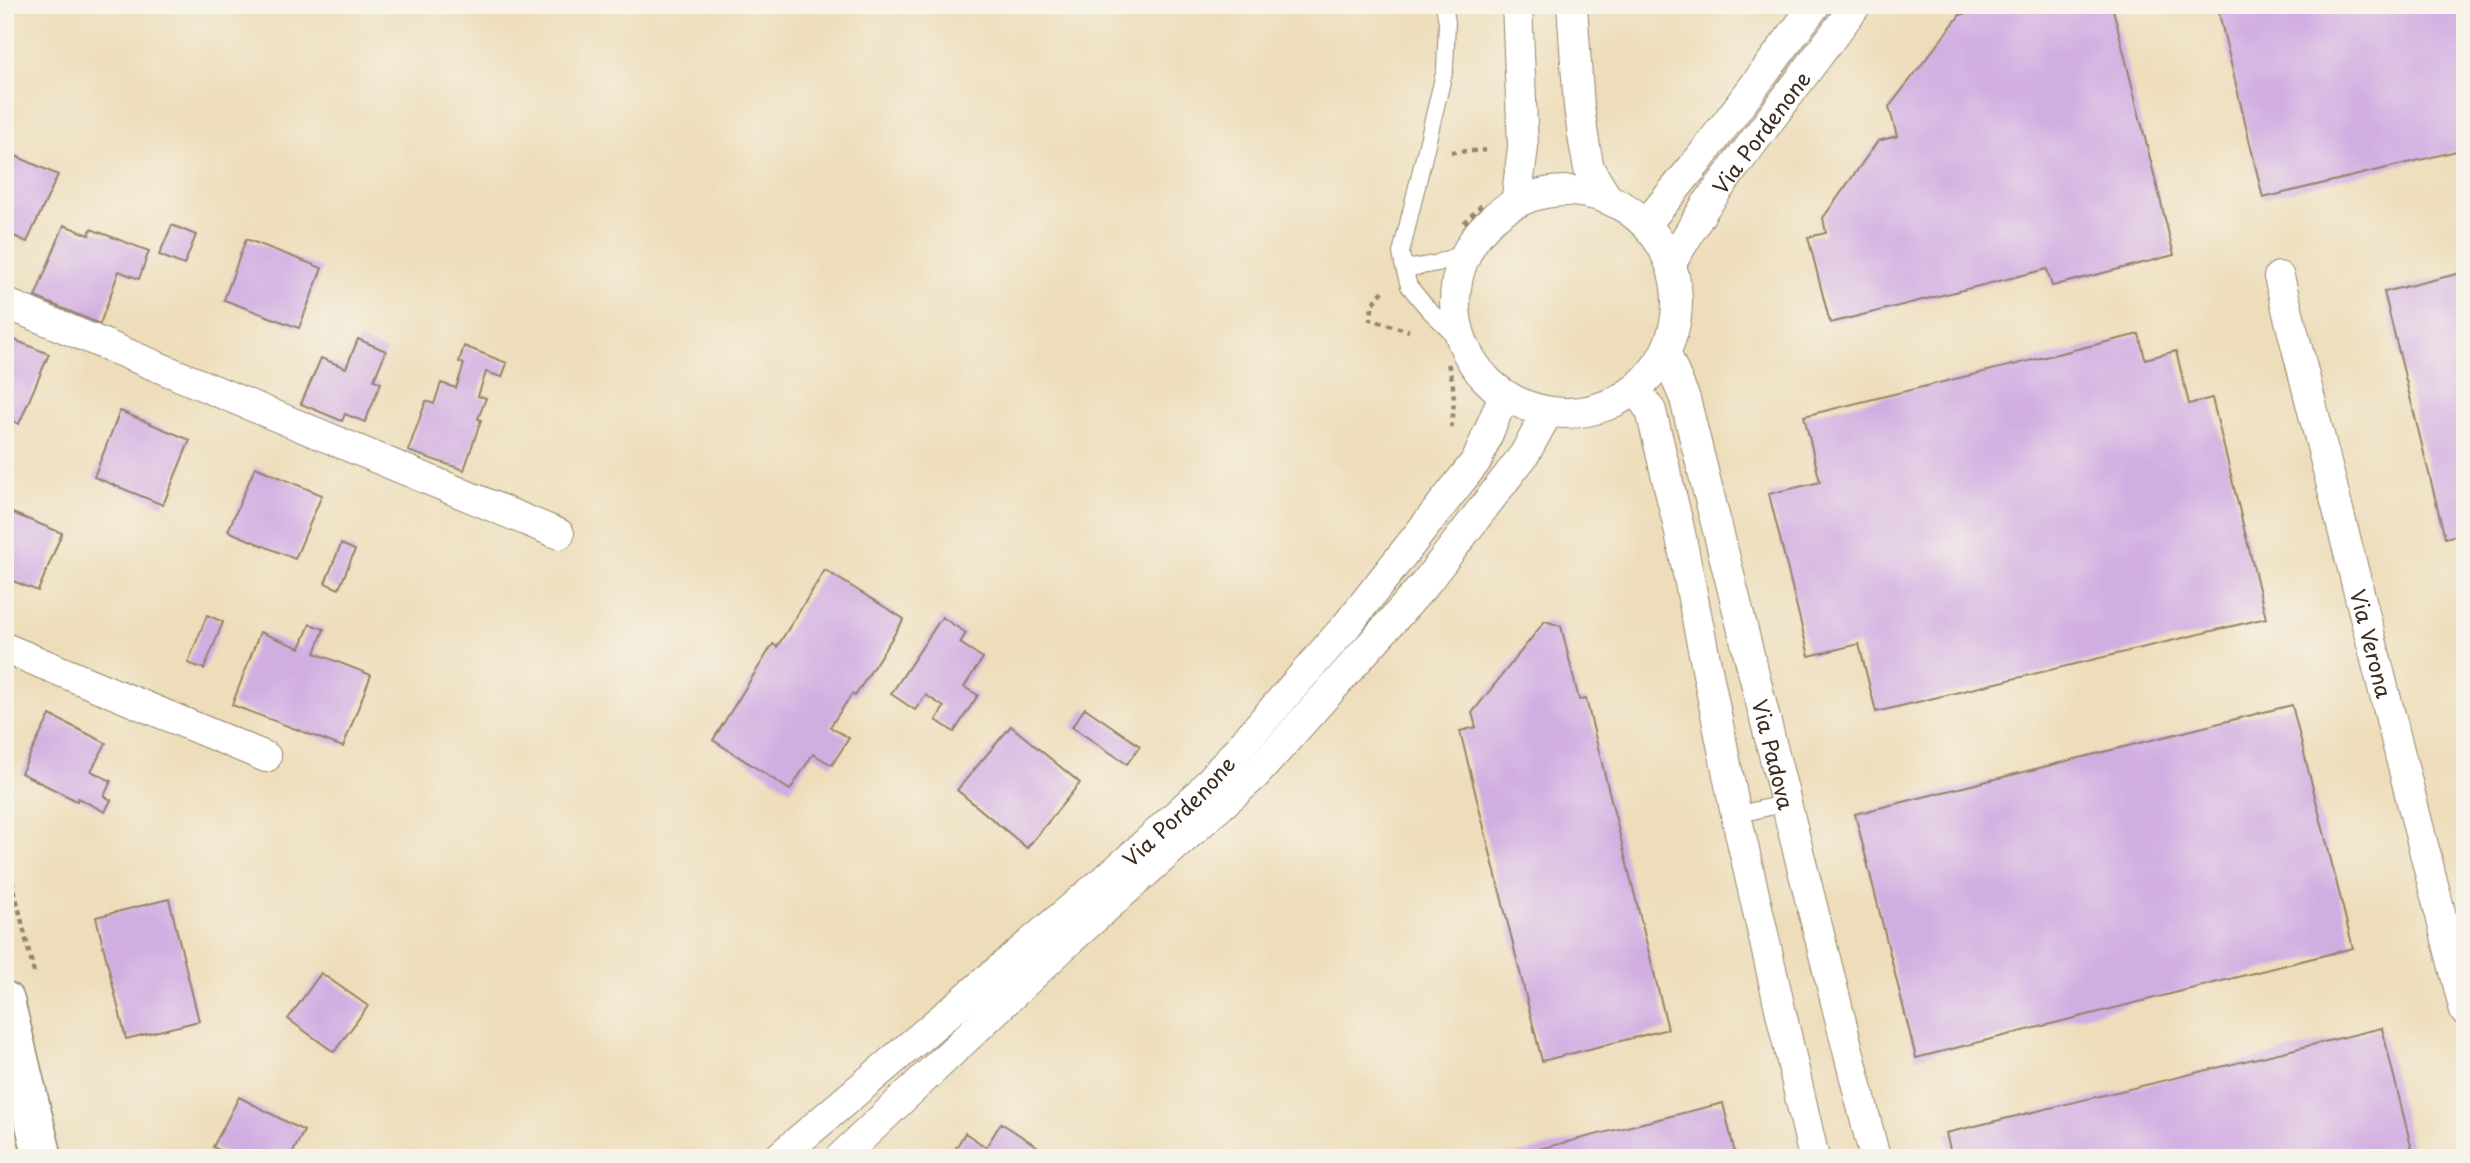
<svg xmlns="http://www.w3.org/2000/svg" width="2470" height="1163" viewBox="0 0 2470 1163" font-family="'Playpen Sans',sans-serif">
<rect width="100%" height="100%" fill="#f7f3e8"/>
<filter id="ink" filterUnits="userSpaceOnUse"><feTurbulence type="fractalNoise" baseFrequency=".0143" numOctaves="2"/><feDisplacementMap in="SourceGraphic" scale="14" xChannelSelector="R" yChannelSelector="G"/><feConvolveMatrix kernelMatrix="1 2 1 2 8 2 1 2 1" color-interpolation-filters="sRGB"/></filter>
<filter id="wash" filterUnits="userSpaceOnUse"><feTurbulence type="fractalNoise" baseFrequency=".00686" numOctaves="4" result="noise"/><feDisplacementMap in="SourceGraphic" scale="28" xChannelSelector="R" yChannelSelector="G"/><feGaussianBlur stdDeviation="1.57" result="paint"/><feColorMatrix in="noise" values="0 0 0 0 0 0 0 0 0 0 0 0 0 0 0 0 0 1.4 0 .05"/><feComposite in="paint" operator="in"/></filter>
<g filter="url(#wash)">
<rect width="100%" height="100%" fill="#edddba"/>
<g id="blocks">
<!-- building -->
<g fill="#d1aee2">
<polygon points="1982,5 2112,5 2174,255 2052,286 2047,269 1830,323 1808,237 1826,233 1823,218 1878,141 1897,136 1889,107 1960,15 1983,9"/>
<polygon points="2217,5 2465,5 2465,149 2263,198"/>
<polygon points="5,151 58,175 27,242 5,232"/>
<polygon points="64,225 89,235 91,229 149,251 139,279 119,271 100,324 35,297"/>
<polygon points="172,225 196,235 184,265 159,255"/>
<polygon points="246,239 322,268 299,328 224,300"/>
<polygon points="2465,272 2465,533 2445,538 2384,292"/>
<polygon points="2139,334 2145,359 2176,351 2189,404 2212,398 2266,618 1876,712 1859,644 1809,656 1769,494 1820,482 1804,416"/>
<polygon points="5,336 49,354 19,424 5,418"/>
<polygon points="358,339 386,351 374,380 381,383 365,422 345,414 342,421 301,404 321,358 346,368"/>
<polygon points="464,346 507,363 502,377 486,372 478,396 486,398 478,419 481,420 464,470 408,451 426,401 434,404 441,383 456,388 464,364 459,362"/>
<polygon points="120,411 190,440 163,505 94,477"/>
<polygon points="255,467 322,495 295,559 228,531"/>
<polygon points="5,510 62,533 38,591 5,578"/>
<polygon points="341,544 355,550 339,589 325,583"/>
<polygon points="825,570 904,619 855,696 852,694 830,727 849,738 832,765 813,754 790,790 713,740 773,644 777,647"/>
<polygon points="207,615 223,622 204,669 188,663"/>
<polygon points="942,617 966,633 960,643 983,658 964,687 978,695 954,732 936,720 944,707 926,695 915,710 891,694"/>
<polygon points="1545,621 1561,626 1579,700 1586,699 1668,1029 1542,1061 1460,731 1476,727 1472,713"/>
<polygon points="310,624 324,629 315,653 371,675 343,747 232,705 260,632 300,648"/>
<polygon points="2292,705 2353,948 1916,1058 1855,814"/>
<polygon points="1085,708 1140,746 1127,764 1072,727"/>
<polygon points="50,715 106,743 91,771 111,781 104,796 111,800 105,812 78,798 77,801 21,773"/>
<polygon points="1011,726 1080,783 1027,848 957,790"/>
<polygon points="169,899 199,1021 126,1039 96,917"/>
<polygon points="321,973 368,1006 334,1052 288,1019"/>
<polygon points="2382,1028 2414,1158 1952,1158 1946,1133"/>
<polygon points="239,1097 304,1131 290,1158 226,1158 227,1154 213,1147"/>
<polygon points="1723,1103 1736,1158 1507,1158 1507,1157"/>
<polygon points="1001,1123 1035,1145 1055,1158 950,1158 965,1133 986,1147"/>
</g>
</g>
</g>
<g filter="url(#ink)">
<use href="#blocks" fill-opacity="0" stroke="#94846c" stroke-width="2"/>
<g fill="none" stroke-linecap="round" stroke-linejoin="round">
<!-- lane casing -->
<g stroke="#94846c" stroke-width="18">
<g id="lane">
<polyline points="1403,264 1401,253 1406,232 1445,69 1447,22 1444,5"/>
<polyline points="1461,341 1428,309 1409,286 1403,264 1411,268 1438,263 1467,251"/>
<polyline points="1736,815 1786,803"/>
</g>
</g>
<!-- street casing -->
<g stroke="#94846c" stroke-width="32">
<g id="street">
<polyline points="1572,5 1579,107 1584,142 1589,169 1607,198"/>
<circle cx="1566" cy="302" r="111"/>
<polyline points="1516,203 1523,147 1517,5"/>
<polyline points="1646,224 1697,162 1815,5"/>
<path id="s1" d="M1671 263 1706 205 1856 5"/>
<path id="s2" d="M2279 277 2465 1011"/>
<polyline points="5,303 559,534"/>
<path id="s3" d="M1666 354 1685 399 1875 1158"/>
<polyline points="1636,390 1651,411 1679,528 1736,815 1814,1158"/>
<polyline points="5,648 266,757"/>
<path id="s4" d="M778 1158 1121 866 1198 795 1347 625 1477 460 1504 395"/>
<polyline points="840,1158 1071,939 1256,774 1424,585 1524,455 1548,412"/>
</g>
</g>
<!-- primary casing -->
<g stroke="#94846c" stroke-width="41">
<polyline id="primary" points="5,1001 43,1158"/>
</g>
<!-- path -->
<g stroke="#94846c" stroke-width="4.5" stroke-dasharray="5 5" stroke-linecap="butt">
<polyline points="1451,152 1491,150"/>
<polyline points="1464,223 1482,205"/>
<polyline points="1383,291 1373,304 1370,319 1409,331"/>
<path d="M1448 364C1455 385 1455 407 1451 428"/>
<polyline points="5,851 35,977"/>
</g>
<!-- lane -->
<use href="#lane" stroke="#fff" stroke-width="16"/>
<!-- street -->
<use href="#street" stroke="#fff" stroke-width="30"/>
<!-- primary -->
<use href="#primary" stroke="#fff" stroke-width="38"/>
</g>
</g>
<g text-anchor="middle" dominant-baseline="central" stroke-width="6" stroke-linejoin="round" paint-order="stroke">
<!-- street labels -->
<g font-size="21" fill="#3b2a1e" stroke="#f7f3e8">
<text stroke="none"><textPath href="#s1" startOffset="159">Via Pordenone</textPath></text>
<text stroke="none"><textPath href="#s2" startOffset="378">Via Verona</textPath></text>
<text stroke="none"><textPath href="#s3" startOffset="415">Via Padova</textPath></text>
<text stroke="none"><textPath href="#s4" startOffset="530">Via Pordenone</textPath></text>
</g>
</g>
<!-- margin -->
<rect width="2470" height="1163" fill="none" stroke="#f7f3e8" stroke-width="28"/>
</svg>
